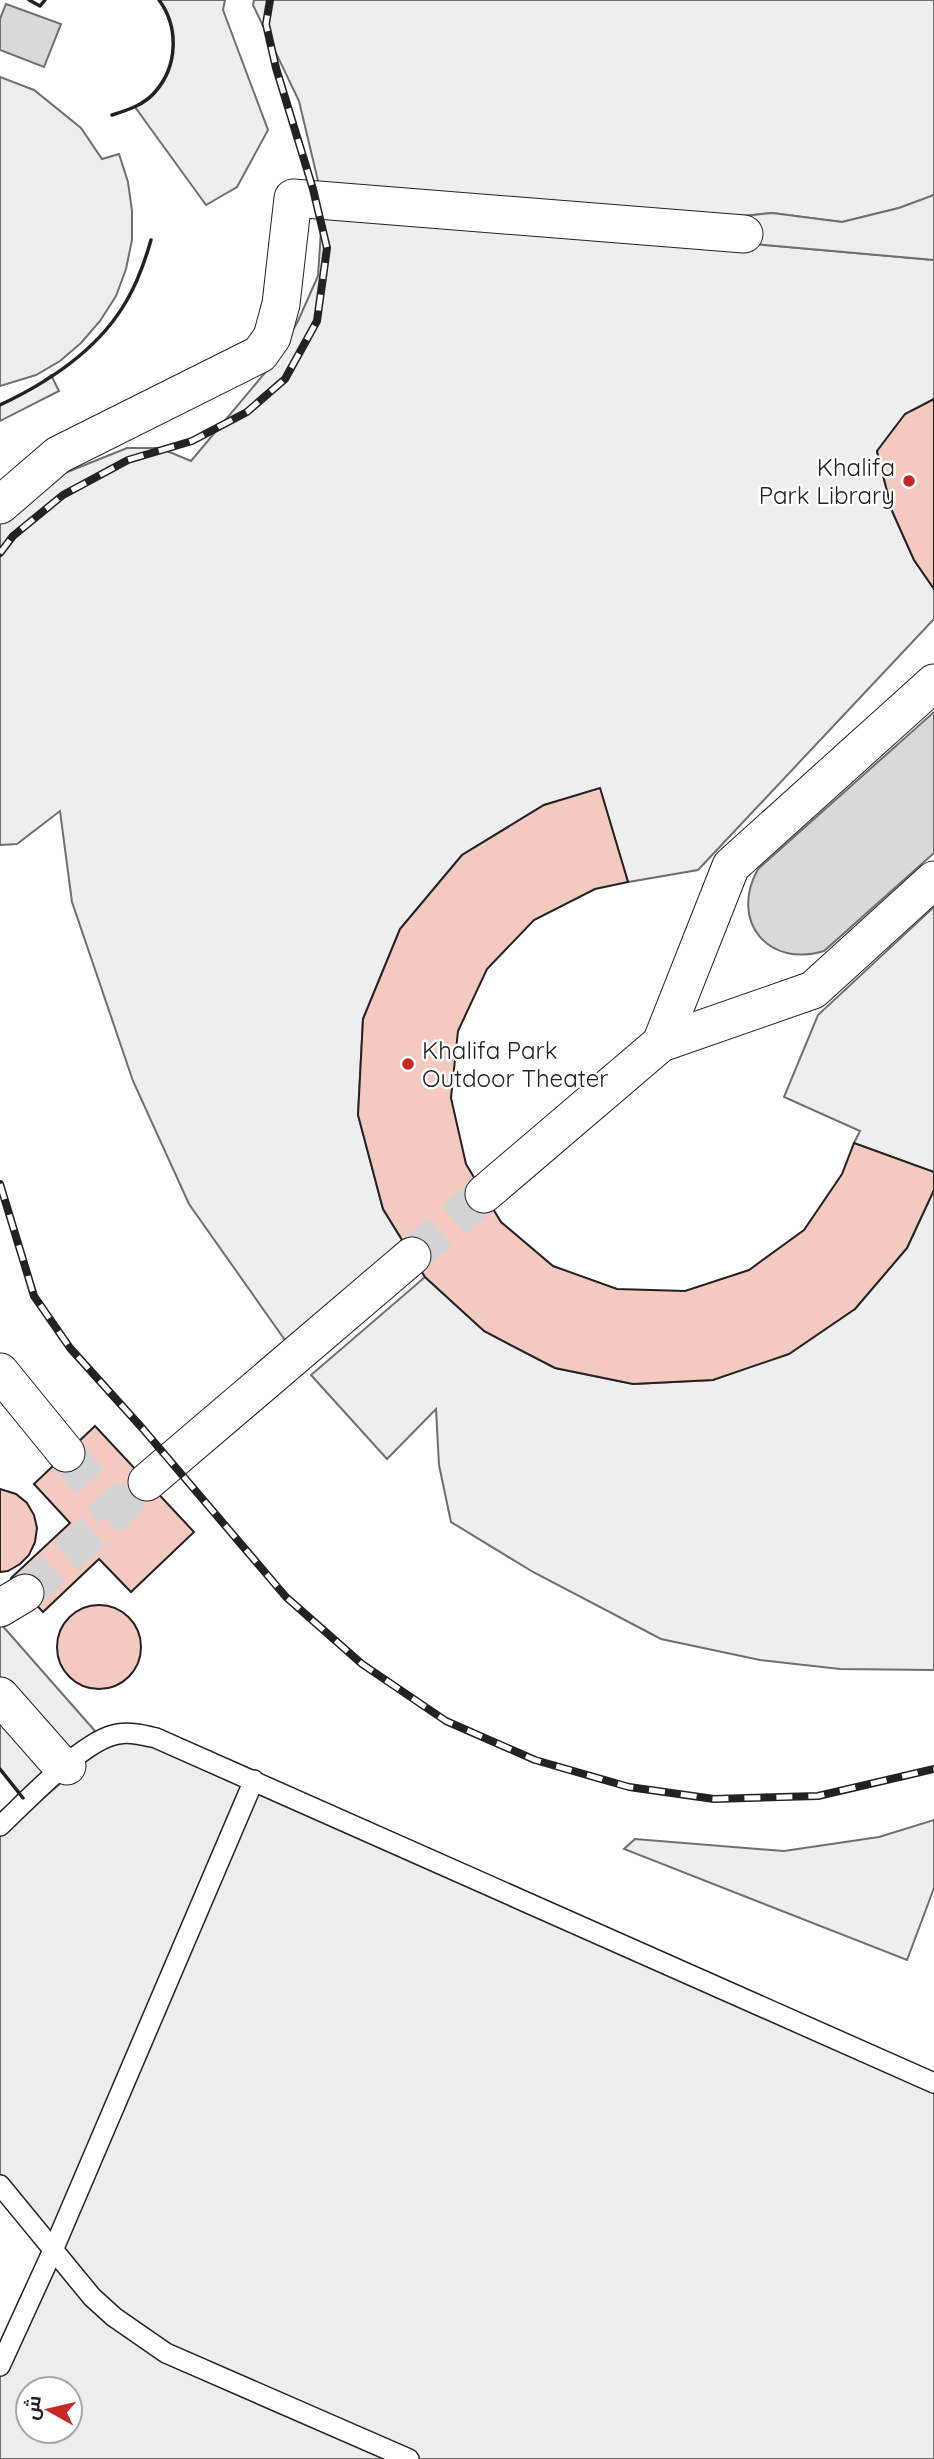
<svg xmlns="http://www.w3.org/2000/svg" width="934" height="2459" viewBox="0 0 934 2459" font-family="Quicksand,Cairo,sans-serif">
<rect width="100%" height="100%" fill="#fff"/>
<!-- green -->
<g fill="#eee" stroke="#6f6f6f" stroke-width="2">
<path d="M159 0H225L223 10 268 130 237 187 206 205 135 107C141 103 148 99 154 94 178 69 179 27 159 0Z"/>
<polygon points="254,0 934,0 934,195 899,208 842,222 772,213 744,216 319,185 299,101 253,5"/>
<polygon points="322,215 743,243 934,260 934,399 877,452 892,511 914,560 934,589 934,619 698,870 628,882 600,789 544,805 462,855 400,929 363,1019 358,1115 383,1209 402,1240 287,1343 189,1204 133,1081 72,902 60,811 17,844 0,845 0,519 60,475 127,448 160,448 191,461 274,362 298,321 318,276"/>
<polygon points="51,375 59,391 0,421 0,405 37,386"/>
<polygon points="934,907 934,1172 854,1143 860,1131 784,1097 818,1015"/>
<polygon points="934,1190 934,1670 840,1669 760,1660 661,1639 533,1572 451,1522 439,1465 436,1409 387,1459 311,1375 425,1277 484,1331 555,1368 633,1384 713,1380 855,1309 907,1248"/>
<polygon points="934,1820 934,1888 907,1960 624,1849 635,1839 784,1851 879,1837"/>
</g>
<!-- parking -->
<g fill="#ededed" stroke="#6f6f6f" stroke-width="2" fill-rule="evenodd">
<polygon points="0,77 34,90 81,128 102,159 119,154 128,182 132,211 132,240 126,269 116,296 100,321 81,343 60,361 36,375 0,386"/>
<polygon points="934,195 934,260 743,243 744,216 772,213 842,222 899,208"/>
<polygon points="0,1623 95,1731 22,1795 0,1770"/>
<path d="M118 1734H137L934 2082V2459H0V2365L54 2248 0 2185V1835ZM28 2389H70V2431H28Z"/>
</g>
<!-- water -->
<g fill="#d9d9d9" stroke="#6f6f6f" stroke-width="2">
<polygon points="6,4 61,24 44,67 0,50 0,19"/>
<path d="M934 712V853L824 951C768 968 729 921 758 869Z"/>
</g>
<!-- building -->
<g fill="#f3c9c0" stroke="#222" stroke-width="2">
<polygon points="934,399 934,589 914,560 892,511 877,451 905,414"/>
<polygon points="600,788 628,882 595,889 534,920 487,969 458,1031 451,1098 466,1164 501,1222 553,1266 617,1289 685,1291 749,1270 804,1230 842,1174 854,1143 934,1172 934,1190 907,1248 855,1309 789,1354 713,1380 633,1384 555,1368 484,1331 425,1277 383,1209 358,1115 363,1019 400,929 462,855 544,805"/>
<polygon points="95,1426 194,1532 131,1592 99,1559 43,1612 11,1578 70,1523 34,1484"/>
<polygon points="0,1489 16,1494 27,1503 34,1515 37,1528 35,1542 29,1555 20,1564 8,1571 0,1572"/>
<circle cx="99" cy="1647" r="42"/>
</g>
<g fill="none" stroke-linecap="round" stroke-linejoin="round">
<!-- street-tunnel -->
<g stroke="#d3d3d3" stroke-width="37" stroke-dasharray="37 18" stroke-linecap="butt">
<polyline points="412,1256 484,1194"/>
<polyline points="66,1453 113,1511"/>
<polyline points="25,1593 147,1482"/>
</g>
<!-- lane casing -->
<g stroke="#222" stroke-width="22">
<g id="lane">
<path d="M0 1826C27 1801 84 1739 118 1734 131 1732 143 1735 156 1738L934 2083"/>
<polyline points="0,2185 92,2297 114,2317 166,2353 409,2459"/>
<polyline points="0,2366 54,2248 254,1780"/>
</g>
</g>
<!-- street casing -->
<g stroke="#222" stroke-width="39">
<g id="street">
<polyline points="0,505 58,455 260,354 272,337 281,304 293,198 744,234"/>
<polyline points="661,1043 731,866 934,683"/>
<polyline points="484,1194 661,1043 813,990 934,880"/>
<polyline points="0,1372 66,1453"/>
<polyline points="147,1482 412,1256"/>
<polyline points="0,1608 25,1593"/>
<polyline points="0,1696 59,1763 67,1766"/>
</g>
</g>
<!-- lane -->
<use href="#lane" stroke="#fff" stroke-width="19"/>
<!-- street -->
<use href="#street" stroke="#fff" stroke-width="37"/>
<!-- rail casing -->
<g stroke="#222" stroke-width="8">
<g id="rail">
<polyline points="0,553 13,536 63,495 128,460 192,441 247,412 285,379 317,321 327,248 313,189 276,68 266,24 270,0"/>
<polyline points="0,1184 34,1296 70,1348 143,1429 286,1597 362,1664 446,1721 535,1760 629,1787 714,1799 818,1796 934,1769"/>
</g>
</g>
<!-- rail -->
<use href="#rail" stroke="#fff" stroke-width="5" stroke-dasharray="16" stroke-linecap="butt"/>
<!-- wall -->
<g stroke="#222" stroke-width="3.5">
<polyline points="29,0 40,6 45,0"/>
<path d="M112 115C128 110 144 105 155 92 178 66 179 27 159 0"/>
<path d="M0 405C49 382 100 348 127 300 138 281 145 261 151 240"/>
<polyline points="0,1769 23,1798"/>
</g>
</g>
<!-- markers -->
<g fill="#c62828" stroke="#fff" stroke-width="2.5">
<circle cx="909" cy="481" r="7"/>
<circle cx="408" cy="1064" r="7"/>
</g>
<g text-anchor="middle" dominant-baseline="central" stroke-width="5" stroke-linejoin="round" paint-order="stroke">
<!-- poi labels -->
<g font-size="24" fill="#222" stroke="#fff" text-anchor="end">
<text x="895" y="467">Khalifa<tspan x="895" dy="28">Park Library</tspan></text>
<text x="422" y="1050" text-anchor="start">Khalifa Park<tspan x="422" dy="28">Outdoor Theater</tspan></text>
</g>
</g>
<!-- north arrow -->
<g transform="translate(49 2410) rotate(278)"><circle r="33" fill="#ffffff" stroke="#a7a7a7" stroke-width="2"/>
<path d="M0-5L12 26L0 18L-12 26Z" fill="#c62828"/>
<text y="-10" font-size="19" font-weight="bold" text-anchor="middle" fill="#222222">ش</text>
</g>
</svg>
